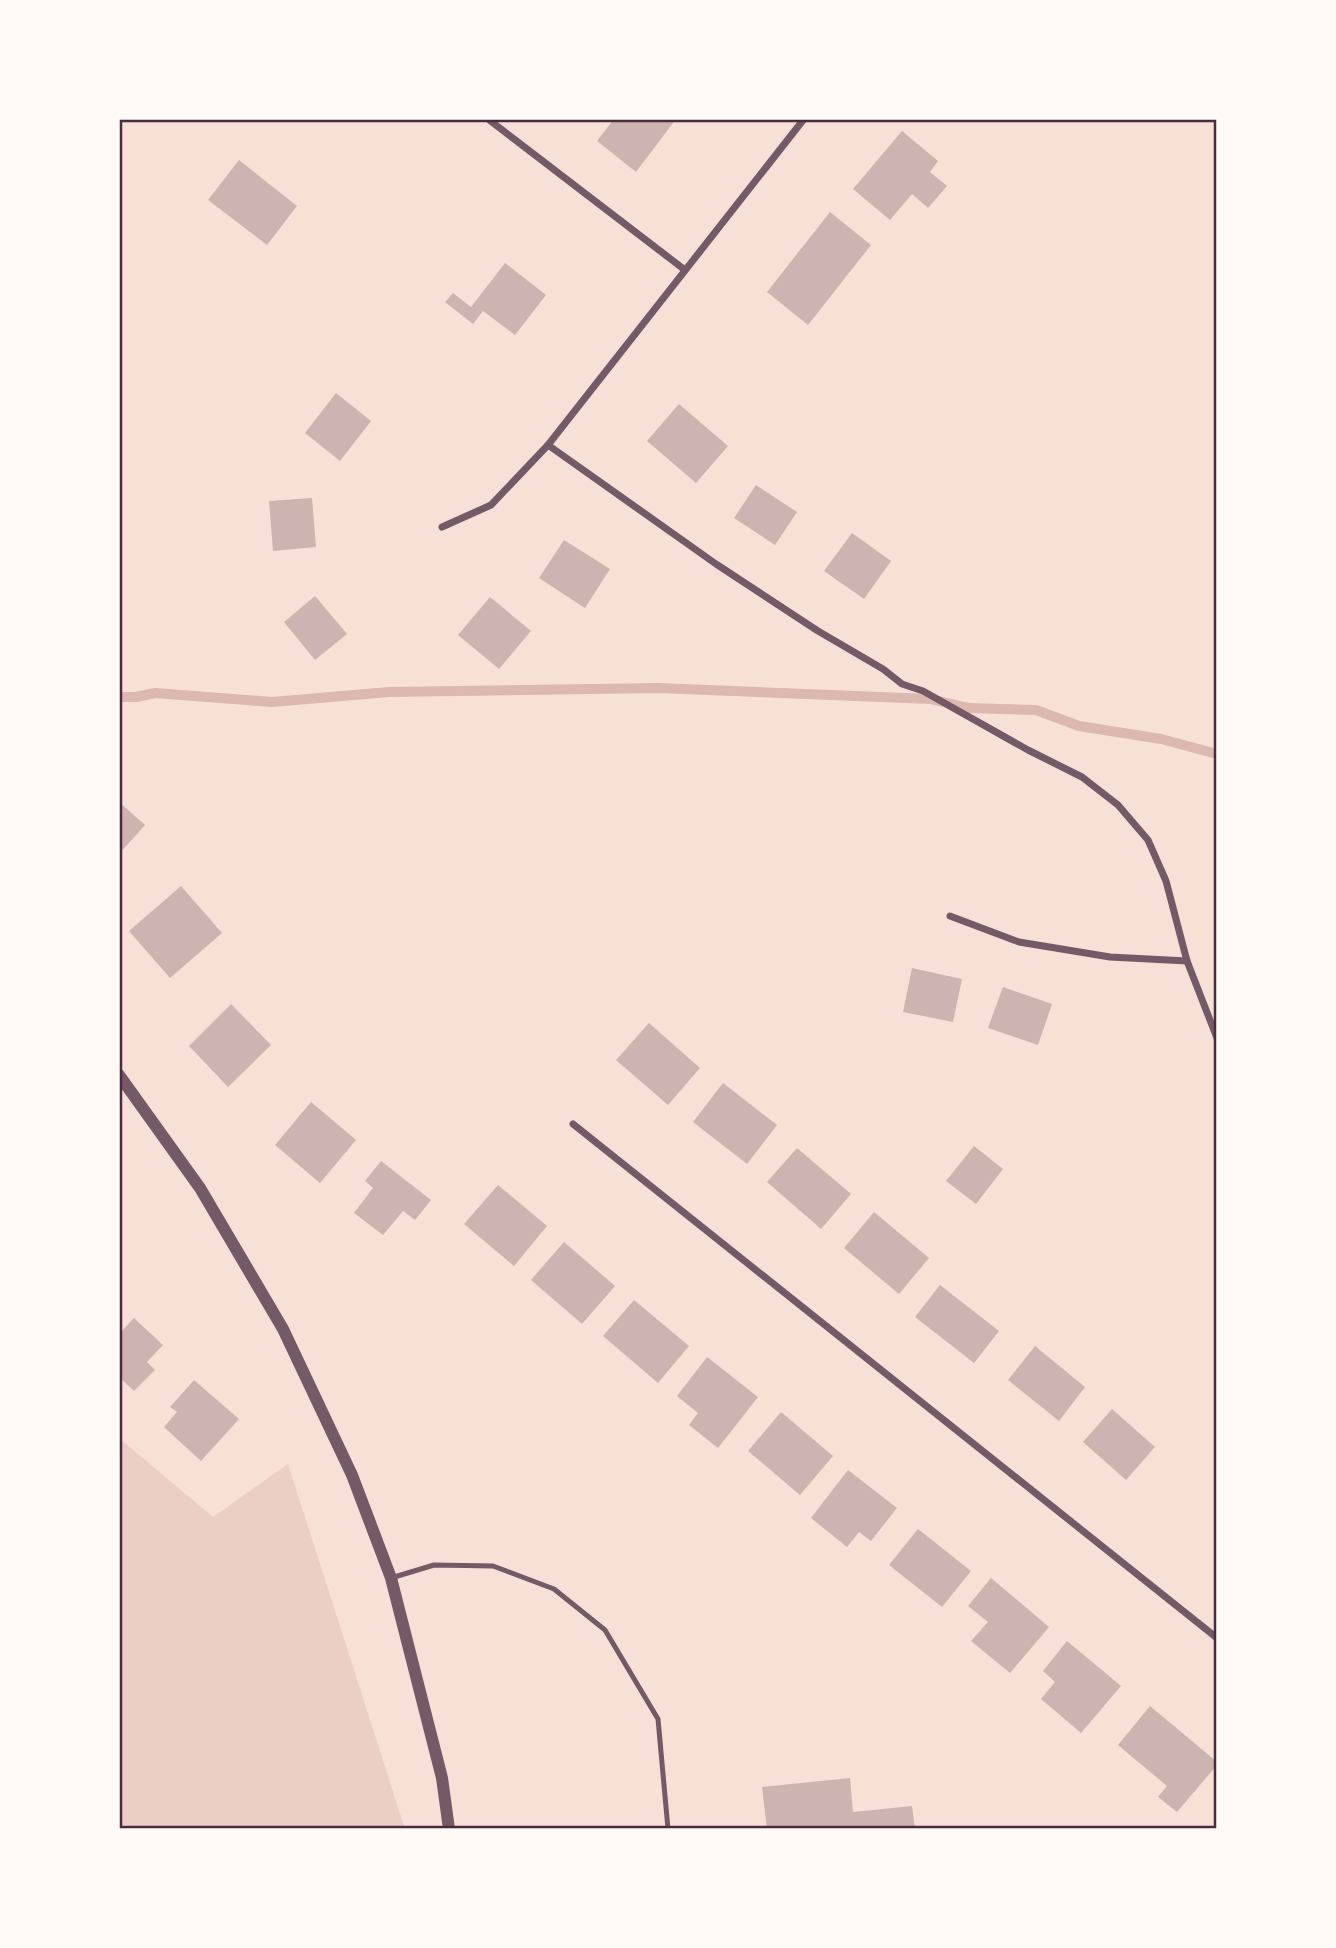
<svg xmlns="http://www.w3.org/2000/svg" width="1336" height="1948" viewBox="0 0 1336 1948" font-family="Ubuntu,sans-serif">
<rect width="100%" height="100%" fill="#f7e1d7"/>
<!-- green -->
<polygon fill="#ebcfc5" points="119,1438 213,1517 288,1464 405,1829 119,1829"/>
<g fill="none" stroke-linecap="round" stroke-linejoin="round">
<!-- stream -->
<polyline stroke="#dcb8b0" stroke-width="10" points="119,697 136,697 155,693 272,702 389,692 658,688 930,699 969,708 1036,710 1079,726 1161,739 1217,754"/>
</g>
<!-- building -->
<g fill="#ccb4b1">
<polygon points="614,119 676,119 636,172 597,141"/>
<polygon points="902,131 938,161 930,172 947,186 928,208 912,194 890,220 853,189"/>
<polygon points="239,160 297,206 267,245 208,200"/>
<polygon points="830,212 871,245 808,325 767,292"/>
<polygon points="505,263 546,295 515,335 483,311 473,324 445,302 453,293 471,307"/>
<polygon points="336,393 371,421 340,461 305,433"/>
<polygon points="679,404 728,446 696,483 647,441"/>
<polygon points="756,485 797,512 775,545 734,518"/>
<polygon points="312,498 316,547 273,551 269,501"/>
<polygon points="852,533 891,561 864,599 824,571"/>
<polygon points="564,540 610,569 585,608 539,578"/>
<polygon points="315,596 347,634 315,660 284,622"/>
<polygon points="490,597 531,631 499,669 458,635"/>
<polygon points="119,802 145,825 119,854"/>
<polygon points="181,886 222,933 170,978 129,931"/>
<polygon points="912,968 962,979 953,1022 903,1012"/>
<polygon points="1003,987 1052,1004 1038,1045 988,1028"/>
<polygon points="231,1004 271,1045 228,1087 189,1046"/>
<polygon points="649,1023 700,1068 668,1105 616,1060"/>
<polygon points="723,1083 777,1125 747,1164 693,1122"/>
<polygon points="311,1102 356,1140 320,1183 275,1145"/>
<polygon points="974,1146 1003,1169 976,1204 946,1181"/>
<polygon points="797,1148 851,1194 821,1229 767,1182"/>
<polygon points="381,1161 431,1200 415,1220 403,1211 383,1235 354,1213 373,1188 365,1181"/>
<polygon points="498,1185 547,1226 514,1266 464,1224"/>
<polygon points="874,1212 929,1258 899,1294 844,1248"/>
<polygon points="564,1242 615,1286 582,1324 531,1280"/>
<polygon points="940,1285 999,1331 974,1363 915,1317"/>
<polygon points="634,1300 689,1346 658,1383 603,1336"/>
<polygon points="134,1318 163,1345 147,1362 155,1370 134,1391 119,1377 119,1334"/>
<polygon points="1035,1346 1085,1387 1059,1421 1008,1380"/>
<polygon points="707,1357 758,1397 718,1448 689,1425 698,1413 677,1396"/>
<polygon points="194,1380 239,1419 201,1461 164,1427 177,1412 170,1407"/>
<polygon points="1112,1409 1155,1447 1126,1480 1083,1442"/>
<polygon points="781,1412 833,1456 800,1495 748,1451"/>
<polygon points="848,1470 897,1508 871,1541 859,1532 847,1547 811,1518"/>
<polygon points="918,1529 971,1571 942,1607 889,1565"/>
<polygon points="991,1578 1049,1627 1010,1673 971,1641 988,1622 968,1606"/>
<polygon points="1067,1641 1121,1686 1081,1733 1041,1699 1055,1682 1043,1671"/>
<polygon points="1150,1706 1217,1762 1217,1765 1177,1812 1158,1797 1167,1786 1118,1745"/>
<polygon points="850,1778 853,1812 912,1806 915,1829 767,1829 762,1787"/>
</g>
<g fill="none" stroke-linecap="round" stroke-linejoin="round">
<!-- service -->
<polyline stroke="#755966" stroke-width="5" points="391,1578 434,1565 493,1566 554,1589 605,1630 658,1719 668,1829"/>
<!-- minor -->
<g stroke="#755966" stroke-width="7">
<polyline points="488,119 685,270"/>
<polyline points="548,445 716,564 818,631 883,669 902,684 923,691 1028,750 1082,777 1118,805 1148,840 1166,881 1187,961 1217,1038"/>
<polyline points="442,527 491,505 548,445 804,119"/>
<polyline points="950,916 1019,942 1110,957 1187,961"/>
<polyline points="573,1124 1217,1638"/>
</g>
<!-- tertiary -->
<polyline stroke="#755966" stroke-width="12" points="119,1075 200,1188 283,1329 352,1475 391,1578 442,1778 449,1829"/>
</g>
<!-- border -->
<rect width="1336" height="1948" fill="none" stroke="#fffaf5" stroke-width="242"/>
<rect x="121" y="121" width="1094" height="1706" fill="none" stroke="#4a2c40" stroke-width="2.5"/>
</svg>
